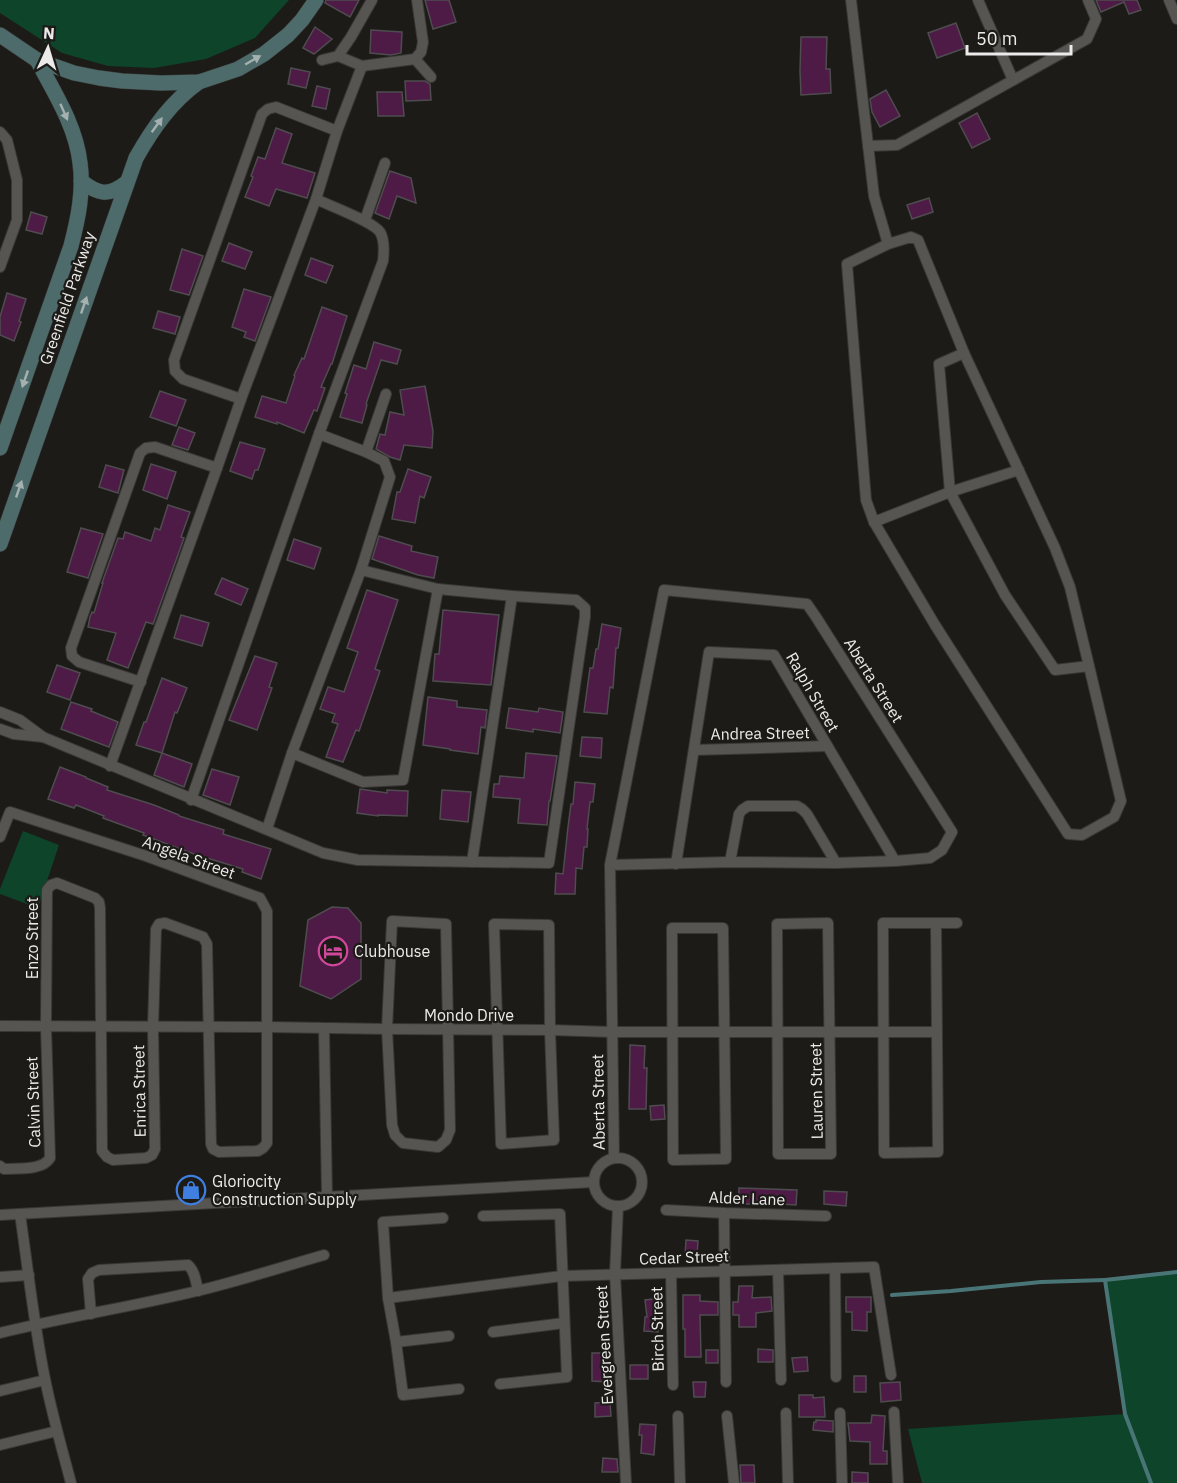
<svg xmlns="http://www.w3.org/2000/svg" width="1177" height="1483" viewBox="0 0 1177 1483" font-family="'IBM Plex Sans',sans-serif">
<rect width="100%" height="100%" fill="#1c1b18"/>
<!-- green -->
<g fill="#0e442a">
<polygon points="0,0 289,0 255,38 206,59 154,68 108,66 62,53 0,13"/>
<polygon points="23,831 59,845 38,908 0,894 0,889"/>
<polygon points="1177,1272 1177,1483 922,1483 908,1429 1125,1414 1105,1280"/>
</g>
<g fill="none" stroke-linecap="round" stroke-linejoin="round">
<!-- stream -->
<g stroke="#4a7576" stroke-width="4">
<polyline points="892,1295 951,1291 1041,1282 1105,1280"/>
<polyline points="1151,1483 1125,1414 1105,1280 1177,1272"/>
</g>
</g>
<!-- building -->
<g fill="#4d1b46" stroke="#4f4c4f" stroke-width="1.5">
<polygon points="326,0 359,0 350,17 325,3"/>
<polygon points="425,0 449,0 456,22 433,29"/>
<polygon points="1096,0 1137,0 1141,10 1129,14 1124,2 1101,12"/>
<polygon points="956,23 965,48 937,58 928,33"/>
<polygon points="315,27 332,39 314,54 303,48"/>
<polygon points="371,30 402,32 401,53 391,55 370,53"/>
<polygon points="801,37 827,37 826,69 830,69 831,93 801,95 800,71"/>
<polygon points="291,68 310,72 306,88 288,84"/>
<polygon points="405,81 425,81 430,84 431,100 406,101"/>
<polygon points="317,86 330,89 326,109 312,106"/>
<polygon points="886,90 900,116 880,127 872,112 870,99"/>
<polygon points="377,92 402,92 404,116 378,116"/>
<polygon points="977,113 990,139 972,148 959,123"/>
<polygon points="276,128 292,134 282,163 315,173 307,198 276,189 269,206 245,197 253,177 251,176 258,157 265,159"/>
<polygon points="390,171 411,178 416,203 397,196 389,219 375,213"/>
<polygon points="929,198 933,212 912,219 907,205"/>
<polygon points="31,212 47,217 42,234 26,230"/>
<polygon points="229,243 252,252 245,269 222,261"/>
<polygon points="182,249 203,256 189,295 170,290"/>
<polygon points="311,258 333,266 326,283 305,275"/>
<polygon points="244,289 271,297 255,341 244,337 246,332 232,327"/>
<polygon points="7,293 26,299 19,321 21,322 14,341 0,335 0,317"/>
<polygon points="322,307 347,316 332,364 331,364 321,387 325,388 317,411 314,410 304,433 277,422 277,424 255,417 262,396 286,403 295,376 294,375 302,358 304,359"/>
<polygon points="158,311 180,317 175,334 153,328"/>
<polygon points="374,342 401,350 397,364 381,360 366,404 367,405 362,423 340,417 347,394 345,393 354,365 366,369"/>
<polygon points="425,386 433,431 432,448 404,445 400,460 390,457 376,449 380,434 385,435 390,412 404,415 400,390"/>
<polygon points="160,391 186,400 176,426 150,417"/>
<polygon points="179,427 195,433 188,450 172,445"/>
<polygon points="240,442 265,449 258,470 255,470 252,479 230,471"/>
<polygon points="151,464 176,472 167,499 143,490"/>
<polygon points="106,465 124,470 118,493 99,487"/>
<polygon points="408,469 431,477 424,498 420,496 415,523 392,519 397,492 400,492"/>
<polygon points="168,505 190,512 181,537 184,538 153,624 146,622 128,668 107,660 116,633 88,627 90,617 92,612 94,613 103,583 102,583 118,538 123,539 125,532 151,541 155,528 160,530"/>
<polygon points="81,528 103,534 88,578 67,572"/>
<polygon points="379,536 412,546 411,551 438,557 434,578 418,575 372,559"/>
<polygon points="294,539 321,548 314,569 287,560"/>
<polygon points="222,578 248,589 241,605 215,594"/>
<polygon points="367,590 398,600 375,669 380,671 359,731 356,730 343,762 326,757 338,724 332,722 335,714 320,709 328,687 344,692 358,652 347,648"/>
<polygon points="443,610 499,615 491,685 433,681 435,654 439,654"/>
<polygon points="181,615 209,623 202,646 174,638"/>
<polygon points="602,624 621,628 618,648 616,648 613,688 610,687 607,714 584,712 590,668 593,668 596,649 598,649"/>
<polygon points="255,656 277,663 269,687 272,688 257,730 229,720"/>
<polygon points="57,665 80,673 70,700 47,692"/>
<polygon points="162,678 187,688 177,713 175,712 162,753 136,745 144,722 146,722"/>
<polygon points="428,697 457,701 457,707 487,710 485,728 481,727 478,754 450,750 450,749 423,745"/>
<polygon points="71,702 92,709 91,711 118,722 109,747 61,729"/>
<polygon points="509,708 538,712 539,708 563,712 560,733 533,729 533,732 506,728"/>
<polygon points="582,737 602,738 601,758 580,756"/>
<polygon points="162,753 192,764 184,787 154,775"/>
<polygon points="526,753 557,756 550,801 549,801 547,825 518,823 520,799 493,797 494,784 499,784 500,776 524,778"/>
<polygon points="60,767 86,777 86,778 108,787 107,790 154,805 179,815 179,816 224,830 223,834 271,849 261,879 242,872 243,869 194,854 143,835 144,833 103,818 104,816 76,805 74,808 48,799"/>
<polygon points="212,769 239,777 230,805 203,795"/>
<polygon points="575,782 595,784 593,802 590,802 587,829 588,829 587,847 584,847 582,869 576,868 575,894 555,894 556,873 563,874 568,827 571,804 573,804"/>
<polygon points="360,789 387,793 387,790 408,791 407,816 378,815 378,816 357,813"/>
<polygon points="442,790 471,792 468,822 440,819"/>
<polygon points="332,907 348,908 361,923 361,979 331,999 300,986 308,920"/>
<polygon points="630,1045 645,1046 644,1068 647,1068 646,1109 629,1109"/>
<polygon points="664,1105 665,1119 651,1120 650,1106"/>
<polygon points="739,1188 797,1190 796,1205 762,1203 762,1204 738,1204"/>
<polygon points="824,1191 847,1192 846,1206 824,1204"/>
<polygon points="686,1240 698,1241 697,1255 685,1255"/>
<polygon points="739,1286 753,1286 752,1298 771,1297 772,1311 756,1313 756,1327 739,1327 739,1315 733,1315 733,1302 738,1302"/>
<polygon points="683,1295 700,1295 700,1301 718,1302 718,1315 700,1315 701,1357 685,1357 685,1329 683,1329"/>
<polygon points="846,1297 871,1297 871,1312 867,1312 867,1331 852,1330 852,1312 846,1312"/>
<polygon points="661,1298 663,1312 659,1312 658,1332 644,1331 645,1317 647,1317 645,1300"/>
<polygon points="758,1349 773,1350 773,1362 758,1362"/>
<rect x="706" y="1350" width="12" height="13"/>
<polygon points="592,1353 608,1353 608,1382 592,1381"/>
<polygon points="807,1357 808,1371 794,1372 792,1358"/>
<rect x="630" y="1365" width="18" height="14"/>
<rect x="854" y="1376" width="12" height="16"/>
<polygon points="693,1382 706,1382 705,1397 694,1397"/>
<polygon points="900,1382 901,1400 881,1402 880,1383"/>
<polygon points="799,1395 813,1395 813,1398 824,1397 825,1417 799,1417"/>
<polygon points="610,1402 611,1416 595,1417 595,1403"/>
<polygon points="872,1415 885,1416 883,1451 887,1451 887,1464 870,1464 870,1442 850,1441 848,1423 871,1423"/>
<polygon points="816,1420 833,1421 833,1432 813,1430 814,1422 816,1422"/>
<polygon points="640,1424 656,1425 654,1455 641,1453 642,1435 639,1435"/>
<polygon points="603,1458 617,1459 618,1472 602,1472"/>
<polygon points="740,1465 754,1465 755,1483 741,1483"/>
<polygon points="852,1472 868,1473 868,1483 852,1483"/>
</g>
<g fill="none" stroke-linecap="round" stroke-linejoin="round">
<!-- minor casing -->
<g stroke="#393836" stroke-width="12">
<g id="minor">
<polyline points="851,0 874,196 888,244 847,264 866,500 874,522 935,625 1068,834 1082,835 1114,817 1121,801 1089,666"/>
<polyline points="978,0 1013,80"/>
<polyline points="1169,0 1177,19"/>
<polyline points="338,56 362,66 415,59 421,52 423,42 417,0"/>
<polyline points="415,59 431,77"/>
<polyline points="322,60 338,56 351,37 372,0"/>
<polyline points="0,132 7,140 17,180 17,220 0,267"/>
<polyline points="868,146 897,145 1087,39 1096,19 1088,0"/>
<polyline points="365,220 385,163"/>
<polyline points="888,244 911,237 918,240 964,353 1055,548 1070,587 1089,666 1055,670 1005,595 950,492 1019,470"/>
<polyline points="241,399 183,379 175,371 174,360 262,114 268,109 276,107 337,131"/>
<polyline points="366,452 386,394"/>
<polyline points="874,522 950,492 939,364 964,353"/>
<polyline points="141,682 79,662 72,656 71,648 140,453 146,448 155,447 217,468"/>
<polyline points="0,712 20,720 43,737 323,853 358,860 549,863 585,617 585,608 576,600 512,596 438,589 361,570"/>
<polyline points="0,729 14,734 43,737"/>
<polyline points="694,750 827,746"/>
<polyline points="292,753 363,782 403,780 438,589"/>
<polyline points="110,766 217,468 241,399 316,199 337,131 362,66"/>
<path d="M191 800 319 434 383 261C384 252 385 240 380 232 372 221 330 206 316 199"/>
<polyline points="267,829 292,753 361,570 390,477 384,461 366,452 319,434"/>
<path d="M0 837 10 812 146 856 260 898 267 911V1143L263 1148 258 1151 219 1152 213 1149 211 1144 207 944 203 937 165 923 159 924 156 929 153 1027 155 1149 152 1155 146 1158 113 1160 107 1157 102 1151 100 908 99 902 95 898 57 883 51 885 47 890 46 1027 50 1158C42 1171 18 1168 4 1169L0 1166"/>
<polyline points="472,862 512,596"/>
<polyline points="730,862 739,814 742,810 748,806 797,806 802,809 807,814 836,863"/>
<polyline points="676,864 709,652 774,655 895,861"/>
<polyline points="610,865 730,862 836,863 895,861 930,858 942,850 952,832 816,617 807,604 664,590 610,865 614,1158"/>
<polygon points="392,921 446,924 450,1130 446,1140 438,1147 403,1143 395,1135 392,1125 387,1029"/>
<polygon points="828,923 831,1154 778,1154 777,924"/>
<polyline points="936,923 938,1152 884,1153 883,923 957,923"/>
<polygon points="494,924 549,925 550,1030 554,1140 501,1144"/>
<polygon points="672,928 723,928 726,1159 673,1160"/>
<polyline points="0,1026 267,1027 387,1029 550,1030 612,1032 937,1032"/>
<polyline points="324,1028 327,1196"/>
<circle cx="618" cy="1182" r="24"/>
<polyline points="618,1206 615,1274 626,1483"/>
<polyline points="666,1210 724,1213 826,1216"/>
<polyline points="724,1213 726,1382"/>
<path d="M20 1214C28 1269 34 1325 45 1379 52 1414 62 1449 71 1483"/>
<polyline points="0,1215 594,1182"/>
<polyline points="483,1216 560,1214 567,1377 500,1384"/>
<polyline points="443,1218 383,1222 388,1298 396,1342 403,1395 459,1389"/>
<polyline points="835,1268 836,1377"/>
<polyline points="778,1270 781,1380"/>
<polyline points="671,1273 673,1385"/>
<polyline points="0,1277 29,1275"/>
<polyline points="388,1298 562,1276 874,1267 891,1375"/>
<path d="M91 1314 88 1279 92 1273 99 1270 188 1265C195 1271 196 1282 198 1291"/>
<polyline points="493,1332 564,1323"/>
<path d="M0 1333C65 1317 131 1307 197 1291 239 1281 282 1267 324 1255"/>
<polyline points="396,1342 449,1336"/>
<polyline points="0,1391 45,1380"/>
<polyline points="894,1412 898,1483"/>
<polyline points="786,1413 788,1483"/>
<polyline points="840,1413 842,1483"/>
<polyline points="678,1416 680,1483"/>
<polyline points="727,1416 734,1483"/>
<polyline points="0,1445 57,1431"/>
</g>
</g>
<!-- secondary casing -->
<g stroke="#393836" stroke-width="16">
<g id="secondary">
<polyline points="0,35 37,60 74,73 99,78 122,81 161,83 199,82 238,69 264,54 288,35 302,20 316,0"/>
<path d="M81 181C98 194 108 197 126 183"/>
<path d="M0 448 71 246C78 219 84 191 80 163 76 126 54 92 37 60"/>
<path d="M0 544 136 158C153 128 171 102 199 82"/>
</g>
</g>
<!-- minor -->
<use href="#minor" stroke="#565552" stroke-width="10"/>
<!-- secondary -->
<use href="#secondary" stroke="#4c6b6a" stroke-width="15"/>
</g>
<!-- one-way arrows -->
<defs><path id="oneway-solid" d="M-6-.8H1V-3.2L6.5 0L1 3.2V.8H-6Z" transform="scale(1.5)"/></defs>
<g fill="#a4b1b0">
<use href="#oneway-solid" transform="translate(253 60) rotate(-30)"/>
<use href="#oneway-solid" transform="translate(64 112) rotate(66)"/>
<use href="#oneway-solid" transform="translate(157 125) rotate(-54)"/>
<use href="#oneway-solid" transform="translate(84 305) rotate(-71)"/>
<use href="#oneway-solid" transform="translate(25 379) rotate(109)"/>
<use href="#oneway-solid" transform="translate(19 489) rotate(-71)"/>
</g>
<!-- icons -->
<defs>
<g id="hotel-ring" transform="scale(1.5)"><circle r="9.5" fill="#1c1b18" stroke="#d1479c" stroke-width="1.5"/><path d="M-6-4.5h1.5V1H6V5H4.5V3h-9V5H-6ZM-4 0a1.8 1.8 0 1 1 3.6 0ZM.5 0V-2.5h3Q6-2.5 6 0Z" fill="#d1479c"/></g>
<g id="shop-ring" transform="scale(1.5)"><circle r="9.5" fill="#1c1b18" stroke="#3f7fe0" stroke-width="1.5"/><path d="M-5-2.5h2.3a2.7 3.5 0 0 1 5.4 0H5L5.5 6h-11ZM-1.5-2.5h3a1.5 2.3 0 0 0-3 0Z" fill="#3f7fe0"/></g>
</defs>
<g fill-rule="evenodd">
<use href="#hotel-ring" x="333" y="951"/>
<use href="#shop-ring" x="191" y="1190"/>
</g>
<g text-anchor="middle" dominant-baseline="central" stroke-width="4.5" stroke-linejoin="round" paint-order="stroke">
<!-- street labels -->
<g font-size="16" fill="#ecebe9" stroke="#1c1b18">
<text transform="translate(67 298) rotate(-71)">Greenfield Parkway</text>
<text transform="translate(874 680) rotate(58)">Aberta Street</text>
<text transform="translate(813 692) rotate(60)">Ralph Street</text>
<text transform="translate(760 733) rotate(-1)">Andrea Street</text>
<text transform="translate(189 857) rotate(20)">Angela Street</text>
<text transform="translate(32 938) rotate(-90)">Enzo Street</text>
<text x="469" y="1015">Mondo Drive</text>
<text transform="translate(139 1091) rotate(-91)">Enrica Street</text>
<text transform="translate(816 1091) rotate(-91)">Lauren Street</text>
<text transform="translate(33 1102) rotate(-92)">Calvin Street</text>
<text transform="translate(598 1102) rotate(-91)">Aberta Street</text>
<text transform="translate(747 1198) rotate(2)">Alder Lane</text>
<text transform="translate(684 1257) rotate(-2)">Cedar Street</text>
<text transform="translate(657 1329) rotate(-91)">Birch Street</text>
<text transform="translate(604 1345) rotate(-93)">Evergreen Street</text>
</g>
<!-- poi labels -->
<g font-size="16" fill="#ecebe9" stroke="#1c1b18" text-anchor="start">
<text x="354" y="951">Clubhouse</text>
<text x="212" y="1181">Gloriocity<tspan x="212" dy="18">Construction Supply</tspan></text>
</g>
</g>
<!-- north arrow -->
<g transform="translate(48 48) rotate(4)" stroke="#1c1b18" stroke-width="4.5" paint-order="stroke">
<path d="M0-4.5L10 22L0 15L-10 22Z" fill="#ecebe9"/>
<text y="-9" font-size="16" font-weight="bold" text-anchor="middle" fill="#ecebe9">N</text>
</g>
<!-- scale -->
<path d="M967 45v9h104v-9" fill="none" stroke="#ecebe9" stroke-width="3"/>
<text x="976" y="45" font-size="18" fill="#ecebe9" stroke="#1c1b18" stroke-width="4.5" paint-order="stroke">50 m</text>
</svg>
